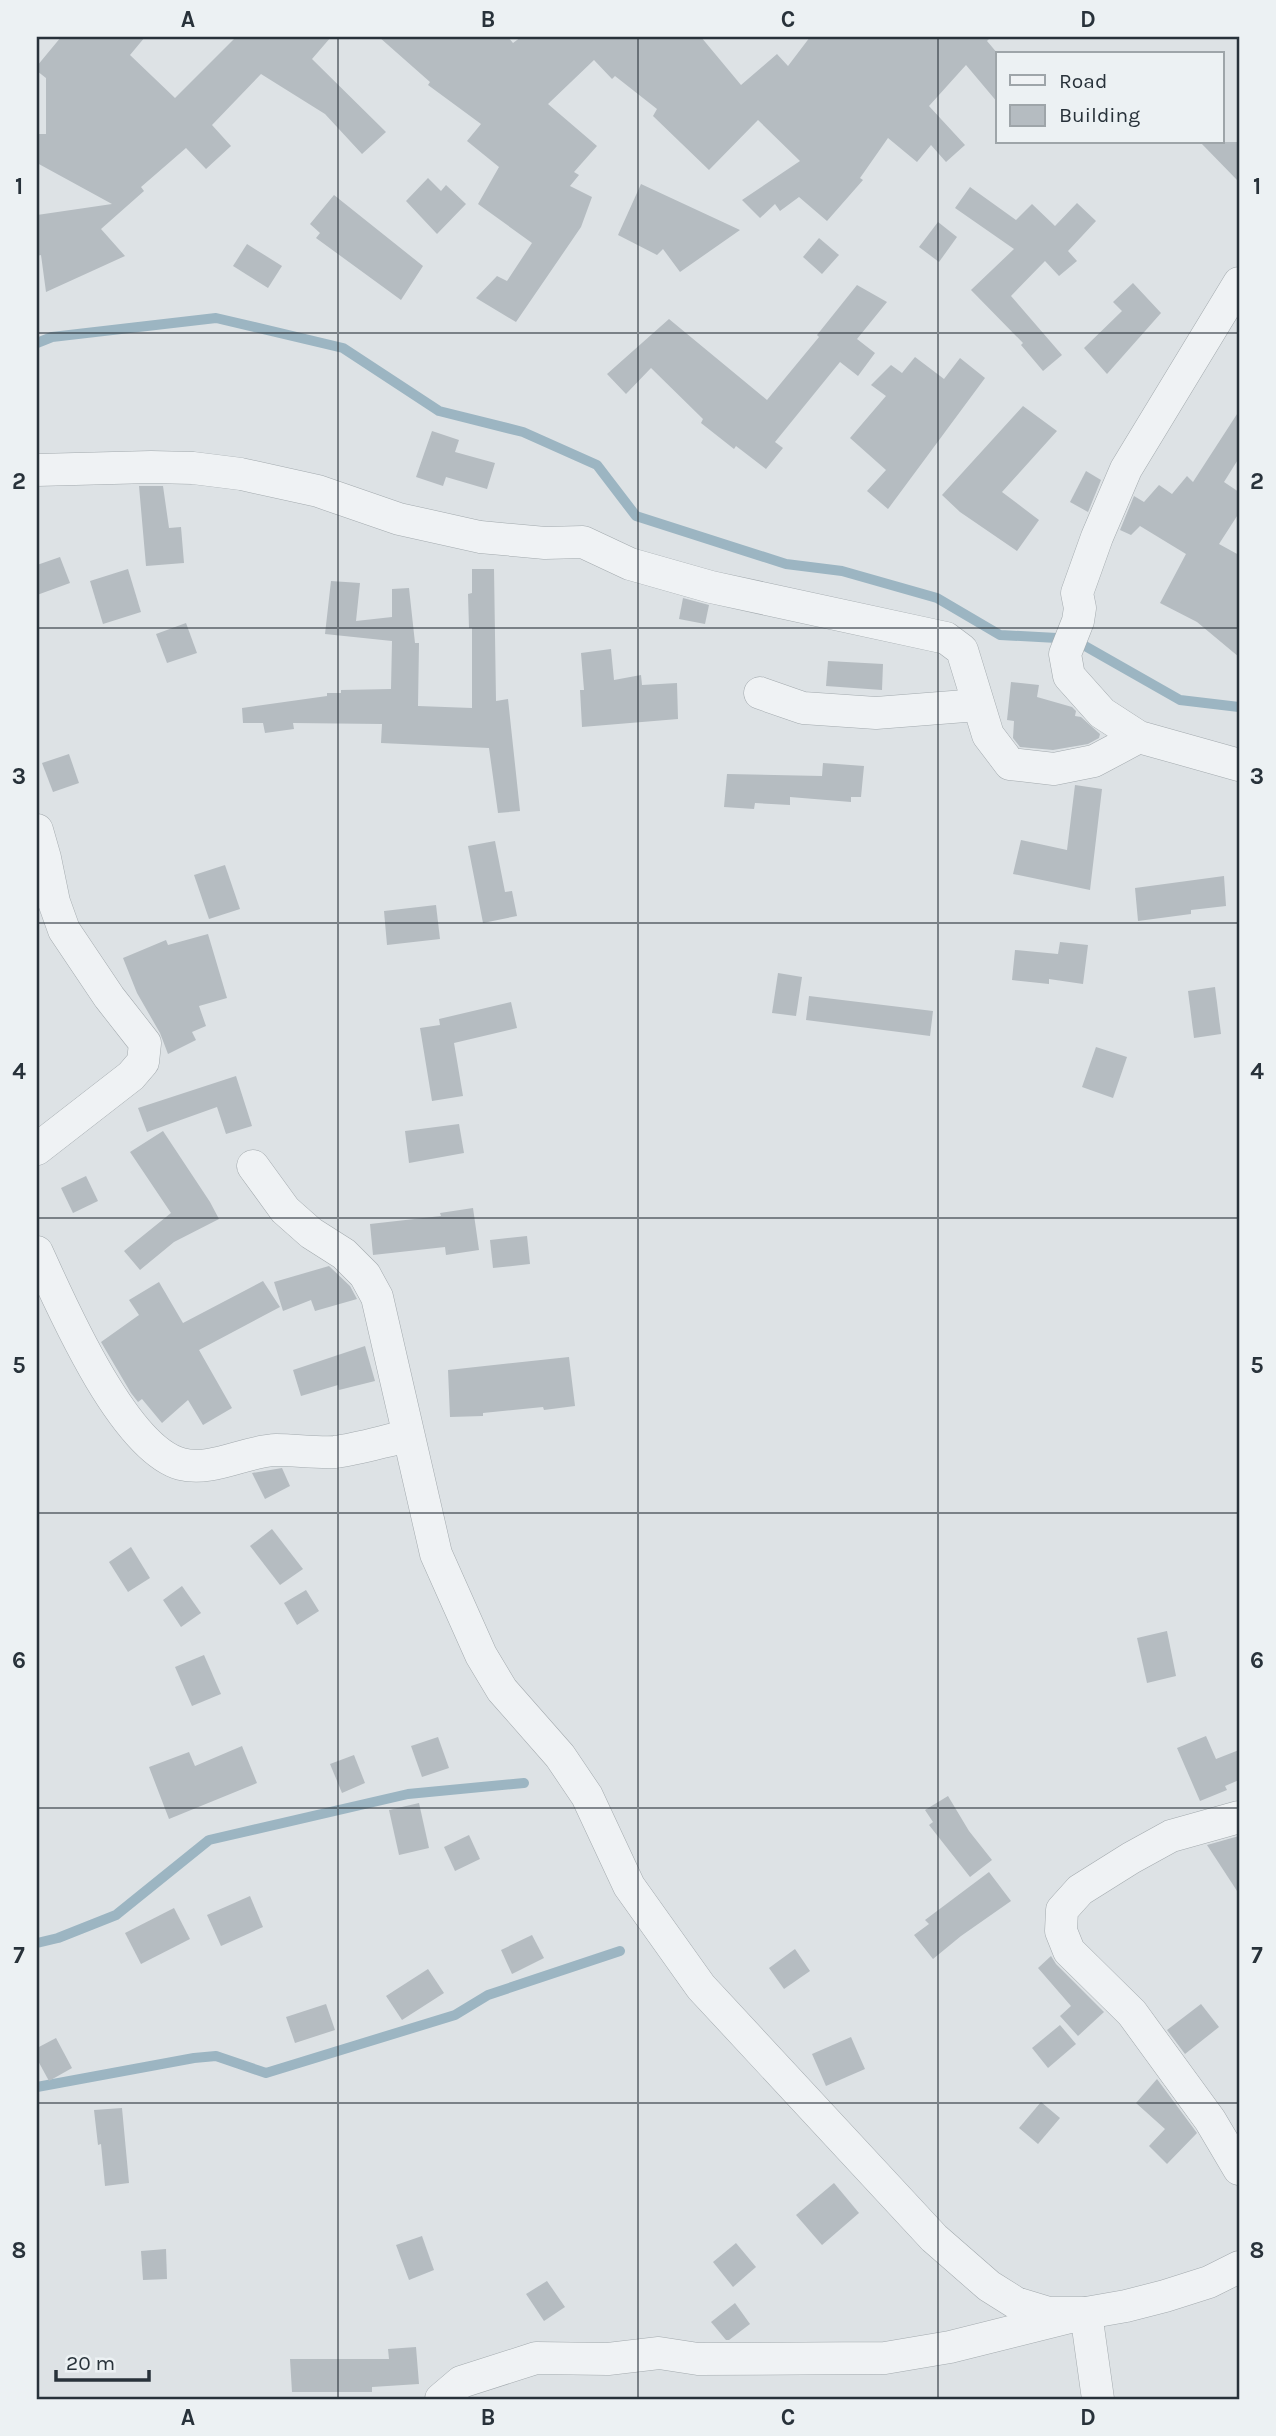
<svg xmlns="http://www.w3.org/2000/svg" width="1276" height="2436" viewBox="0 0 1276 2436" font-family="Karla,sans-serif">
<rect width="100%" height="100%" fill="#dde2e5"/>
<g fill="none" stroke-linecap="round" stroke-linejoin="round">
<!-- stream -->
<g stroke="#9cb5c2" stroke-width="10">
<polyline points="37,343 52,337 216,318 343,348 439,411 523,432 597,465 636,516 786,564 842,571 937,598 1000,635 1057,638 1078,642 1180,700 1239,707"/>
<polyline points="37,1943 58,1938 116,1915 209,1840 408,1794 524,1783"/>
<polyline points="37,2087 194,2058 216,2056 266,2073 455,2015 488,1995 620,1951"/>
</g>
</g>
<!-- building -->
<g fill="#b5bcc1">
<polygon points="61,37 145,37 130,55 175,98 236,37 331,37 312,59 386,132 362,154 325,114 261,74 212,125 231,146 206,169 186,148 141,187 144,191 101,229 125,256 46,292 41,255 37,256 37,215 112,204 37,163 37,134 46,134 46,78 37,71 37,66"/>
<polygon points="379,37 508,37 513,43 521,37 701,37 741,85 777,54 788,66 810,37 991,37 987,41 998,54 998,103 966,65 929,106 965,145 946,162 931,145 917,162 888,138 860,178 863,180 827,221 799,197 780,211 775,204 760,218 742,200 800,161 758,120 709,170 653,116 657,109 615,76 612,79 594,60 548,104 597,146 574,172 579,175 570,186 592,197 581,227 516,322 476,298 497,276 507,281 532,243 478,204 499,167 467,141 481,124 428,85 430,82"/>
<polygon points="1200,142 1239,142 1239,182"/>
<polygon points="428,178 441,191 446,185 466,204 437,234 406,201"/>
<polygon points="641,184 740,230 680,272 663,249 657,255 618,235"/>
<polygon points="970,187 1016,220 1032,204 1055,226 1077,203 1096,221 1068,251 1077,261 1059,276 1045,261 1011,296 1062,355 1043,371 1021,345 1023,343 971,290 1014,249 955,208"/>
<polygon points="334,195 423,266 401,300 316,238 320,233 310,224"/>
<polygon points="938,222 957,237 939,262 919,247"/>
<polygon points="819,238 839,255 822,274 803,257"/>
<polygon points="247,244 282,266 268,288 233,266"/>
<polygon points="1133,283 1161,313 1107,374 1084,348 1122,311 1113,302"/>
<polygon points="857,285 887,302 857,339 875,353 858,376 840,362 775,442 783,448 766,469 736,446 734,449 701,423 703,419 651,368 626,394 607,374 669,319 767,400 819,337 817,335"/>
<polygon points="915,357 944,379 960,358 985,378 888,509 867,491 886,470 850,438 886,396 871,385 891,365 902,373"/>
<polygon points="1023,406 1057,431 1002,492 1039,520 1017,551 960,512 942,495"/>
<polygon points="1239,411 1239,458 1224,482 1239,492 1239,513 1219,544 1239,555 1239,657 1197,622 1160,603 1186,554 1140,526 1131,535 1120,530 1134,496 1144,502 1159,485 1172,494 1187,476 1193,482"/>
<polygon points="432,431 459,440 455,452 495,463 487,489 446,477 443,486 416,477"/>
<polygon points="1086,471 1101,480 1088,512 1070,502"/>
<polygon points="139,486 163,486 169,528 181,527 184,563 146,566"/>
<polygon points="60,557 70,583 37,595 37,565"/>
<polygon points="128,569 141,612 103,624 90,581"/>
<polygon points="472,569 494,569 496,701 508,699 520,811 498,813 489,748 381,743 382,724 293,723 294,729 265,733 263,723 243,723 242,708 327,696 327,693 341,693 341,690 391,689 392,641 325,634 331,581 360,583 356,621 392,617 392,589 409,588 415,643 419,643 418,706 472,708 472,628 469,628 468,594 472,593"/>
<polygon points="683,598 709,605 705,624 679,619"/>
<polygon points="186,623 197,653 167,663 156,634"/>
<polygon points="611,649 614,680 641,675 642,685 677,683 678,719 582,727 580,690 584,690 581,653"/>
<polygon points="828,661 883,664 882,690 826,686"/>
<polygon points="1011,682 1039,685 1037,697 1072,707 1076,711 1075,716 1081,717 1100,734 1099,738 1088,744 1053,750 1020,747 1013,738 1014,721 1007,720"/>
<polygon points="69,754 79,783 53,792 42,763"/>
<polygon points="823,763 864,766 861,797 851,797 851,802 790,797 790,805 755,803 754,809 724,807 727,774 822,776"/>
<polygon points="1075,785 1102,789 1090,890 1013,874 1021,840 1067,850"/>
<polygon points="495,841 505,892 512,891 517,916 483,923 468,846"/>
<polygon points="225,865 240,909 209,919 194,875"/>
<polygon points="1224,876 1226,906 1191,910 1191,914 1138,921 1135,888"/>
<polygon points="436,905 440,939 387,945 384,911"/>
<polygon points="208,934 227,998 199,1006 206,1026 192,1032 196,1040 168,1054 160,1033 137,993 123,958 166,940 168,945"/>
<polygon points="1060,942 1088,945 1083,984 1049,979 1049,984 1012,980 1015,950 1058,954"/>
<polygon points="778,973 802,977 796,1016 772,1013"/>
<polygon points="1215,987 1221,1034 1194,1038 1188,991"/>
<polygon points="809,996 933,1011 930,1036 806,1020"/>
<polygon points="511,1002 517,1028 454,1043 463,1096 432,1101 420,1028 440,1025 439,1019"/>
<polygon points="1096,1047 1127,1057 1113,1098 1082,1087"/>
<polygon points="236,1076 252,1126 226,1134 217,1107 147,1132 138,1108"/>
<polygon points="459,1124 464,1153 409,1163 405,1131"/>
<polygon points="163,1131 210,1202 219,1219 174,1242 140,1270 124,1251 171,1213 130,1152"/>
<polygon points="86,1176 98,1201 73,1213 61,1188"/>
<polygon points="473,1208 479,1250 446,1255 445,1247 373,1255 370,1224 441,1216 440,1213"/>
<polygon points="527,1236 530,1264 493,1268 490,1240"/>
<polygon points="329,1266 350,1286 357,1299 315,1311 311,1300 283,1311 274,1282"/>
<polygon points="263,1281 280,1307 199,1350 232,1408 203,1425 188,1400 162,1423 142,1399 138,1402 131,1393 101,1342 139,1315 129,1300 159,1282 183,1323"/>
<polygon points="365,1346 375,1381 339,1390 338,1385 301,1396 293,1370"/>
<polygon points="569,1357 575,1406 544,1410 543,1407 483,1413 483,1416 450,1417 448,1370"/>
<polygon points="282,1468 290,1486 265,1499 252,1473"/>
<polygon points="272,1529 303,1569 280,1585 250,1546"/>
<polygon points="131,1547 150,1578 128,1592 109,1562"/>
<polygon points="182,1586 201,1613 181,1627 163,1600"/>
<polygon points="306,1590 319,1611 297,1625 284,1603"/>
<polygon points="1167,1631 1176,1676 1147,1683 1137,1638"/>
<polygon points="204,1655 221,1694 192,1706 175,1667"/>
<polygon points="1206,1736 1216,1759 1239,1750 1239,1780 1225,1786 1227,1790 1200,1801 1177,1748"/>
<polygon points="438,1737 449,1768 422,1777 411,1746"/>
<polygon points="242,1746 257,1783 169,1819 149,1767 189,1752 195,1766"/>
<polygon points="354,1755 365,1783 342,1793 330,1764"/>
<polygon points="948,1796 969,1831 992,1860 970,1877 929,1825 933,1822 925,1810"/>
<polygon points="419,1803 429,1848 399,1855 389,1810"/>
<polygon points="469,1835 480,1859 455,1871 444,1847"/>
<polygon points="1239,1836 1239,1894 1207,1845"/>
<polygon points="989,1872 1011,1901 961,1936 933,1959 914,1935 929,1924 925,1920"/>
<polygon points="250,1896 263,1927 221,1946 207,1915"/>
<polygon points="174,1908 190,1939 141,1964 125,1933"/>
<polygon points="532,1935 544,1958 512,1974 501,1950"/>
<polygon points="795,1949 810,1971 784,1989 769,1968"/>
<polygon points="1051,1956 1056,1964 1104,2012 1078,2036 1060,2016 1071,2006 1038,1968"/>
<polygon points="428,1969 444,1993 402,2020 386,1996"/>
<polygon points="326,2004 335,2030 295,2043 286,2017"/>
<polygon points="1201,2004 1219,2027 1185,2054 1167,2030"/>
<polygon points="1060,2025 1076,2044 1048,2068 1032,2048"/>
<polygon points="851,2037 865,2069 826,2086 812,2054"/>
<polygon points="56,2038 72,2068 49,2081 37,2059 37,2048"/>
<polygon points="1157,2079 1197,2133 1167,2164 1149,2146 1165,2129 1136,2103"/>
<polygon points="1041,2102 1060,2118 1038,2144 1019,2128"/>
<polygon points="122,2108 129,2183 105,2186 101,2144 98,2145 94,2110"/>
<polygon points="834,2183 859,2213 822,2245 796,2215"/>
<polygon points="422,2236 434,2270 409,2280 396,2245"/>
<polygon points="736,2243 756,2267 733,2287 713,2262"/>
<polygon points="166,2249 167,2279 143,2280 141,2251"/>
<polygon points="547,2281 565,2307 544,2321 526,2294"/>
<polygon points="735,2303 750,2324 729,2340 726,2340 711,2322"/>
<polygon points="416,2347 419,2384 372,2387 372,2392 292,2392 290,2359 389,2359 388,2349"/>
</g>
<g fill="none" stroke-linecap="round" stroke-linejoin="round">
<!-- street casing -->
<g stroke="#a3aaae" stroke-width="33">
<g id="street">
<polyline points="1239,283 1126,469 1097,537 1077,593 1080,608 1078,621 1065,654 1069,676 1102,713 1139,737 1239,765"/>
<polyline points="37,470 151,467 193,468 241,474 318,491 399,519 480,537 545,543 583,542 630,564 711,587 946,638 962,650 988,735 1010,764 1054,769 1094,761 1139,737"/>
<polyline points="760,693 803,708 876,713 978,705"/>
<polyline points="37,830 45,858 54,902 64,930 109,997 145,1043 143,1062 131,1076 37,1149"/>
<polyline points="253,1166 285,1210 311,1233 344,1254 365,1275 377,1297 436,1554 481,1655 502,1690 560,1756 587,1796 629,1886 701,1987 934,2238 989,2286 1016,2303 1049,2313 1086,2313 1126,2306 1165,2296 1209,2282 1239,2267"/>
<path d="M37 1252C61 1305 123 1448 181 1464 212 1472 245 1451 276 1450 296 1450 315 1453 335 1452 359 1449 384 1441 408 1436"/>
<polyline points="1239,1817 1171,1836 1131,1858 1080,1890 1062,1910 1061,1931 1069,1951 1132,2013 1210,2120 1239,2169"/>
<polyline points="441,2399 461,2382 536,2358 608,2359 659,2353 698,2359 885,2358 950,2347 1086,2313 1098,2399"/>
</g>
</g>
<!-- street -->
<use href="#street" stroke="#eff2f4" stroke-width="32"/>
</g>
<!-- grid -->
<path fill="none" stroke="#28323a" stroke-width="2" stroke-opacity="0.55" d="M338 37V2399M638 37V2399M938 37V2399M37 333H1239M37 628H1239M37 923H1239M37 1218H1239M37 1513H1239M37 1808H1239M37 2103H1239"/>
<!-- border -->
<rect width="1276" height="2436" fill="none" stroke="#ecf1f3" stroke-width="77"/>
<!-- legend -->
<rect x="996" y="52" width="228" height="91" fill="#ecf1f3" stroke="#9ea5a9" stroke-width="2"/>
<rect x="1010" y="75" width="35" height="10" fill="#eff2f4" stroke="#9ea5a9" stroke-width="2"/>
<text x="1059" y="88" font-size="21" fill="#28323a">Road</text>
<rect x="1010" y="105" width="35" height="21" fill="#b5bcc1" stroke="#9ea5a9" stroke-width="2"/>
<text x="1059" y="122" font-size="21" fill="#28323a">Building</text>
<!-- scale -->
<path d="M56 2370v10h93v-10" fill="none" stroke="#28323a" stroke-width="3.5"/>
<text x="66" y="2370" font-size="21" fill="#28323a" stroke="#ecf1f3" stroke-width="5" paint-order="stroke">20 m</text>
<rect x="38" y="38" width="1200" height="2360" fill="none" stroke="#28323a" stroke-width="2.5"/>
<g font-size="23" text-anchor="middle" font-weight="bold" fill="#28323a">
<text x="188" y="27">A</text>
<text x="488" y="27">B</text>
<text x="788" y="27">C</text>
<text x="1088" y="27">D</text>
<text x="19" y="194">1</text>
<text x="1257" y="194">1</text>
<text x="19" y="489">2</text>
<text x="1257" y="489">2</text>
<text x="19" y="784">3</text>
<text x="1257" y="784">3</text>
<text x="19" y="1079">4</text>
<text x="1257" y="1079">4</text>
<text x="19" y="1373">5</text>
<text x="1257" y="1373">5</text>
<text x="19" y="1668">6</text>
<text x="1257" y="1668">6</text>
<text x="19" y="1963">7</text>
<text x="1257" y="1963">7</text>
<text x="19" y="2258">8</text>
<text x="1257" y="2258">8</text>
<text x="188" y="2425">A</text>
<text x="488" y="2425">B</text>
<text x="788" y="2425">C</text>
<text x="1088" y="2425">D</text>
</g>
</svg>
